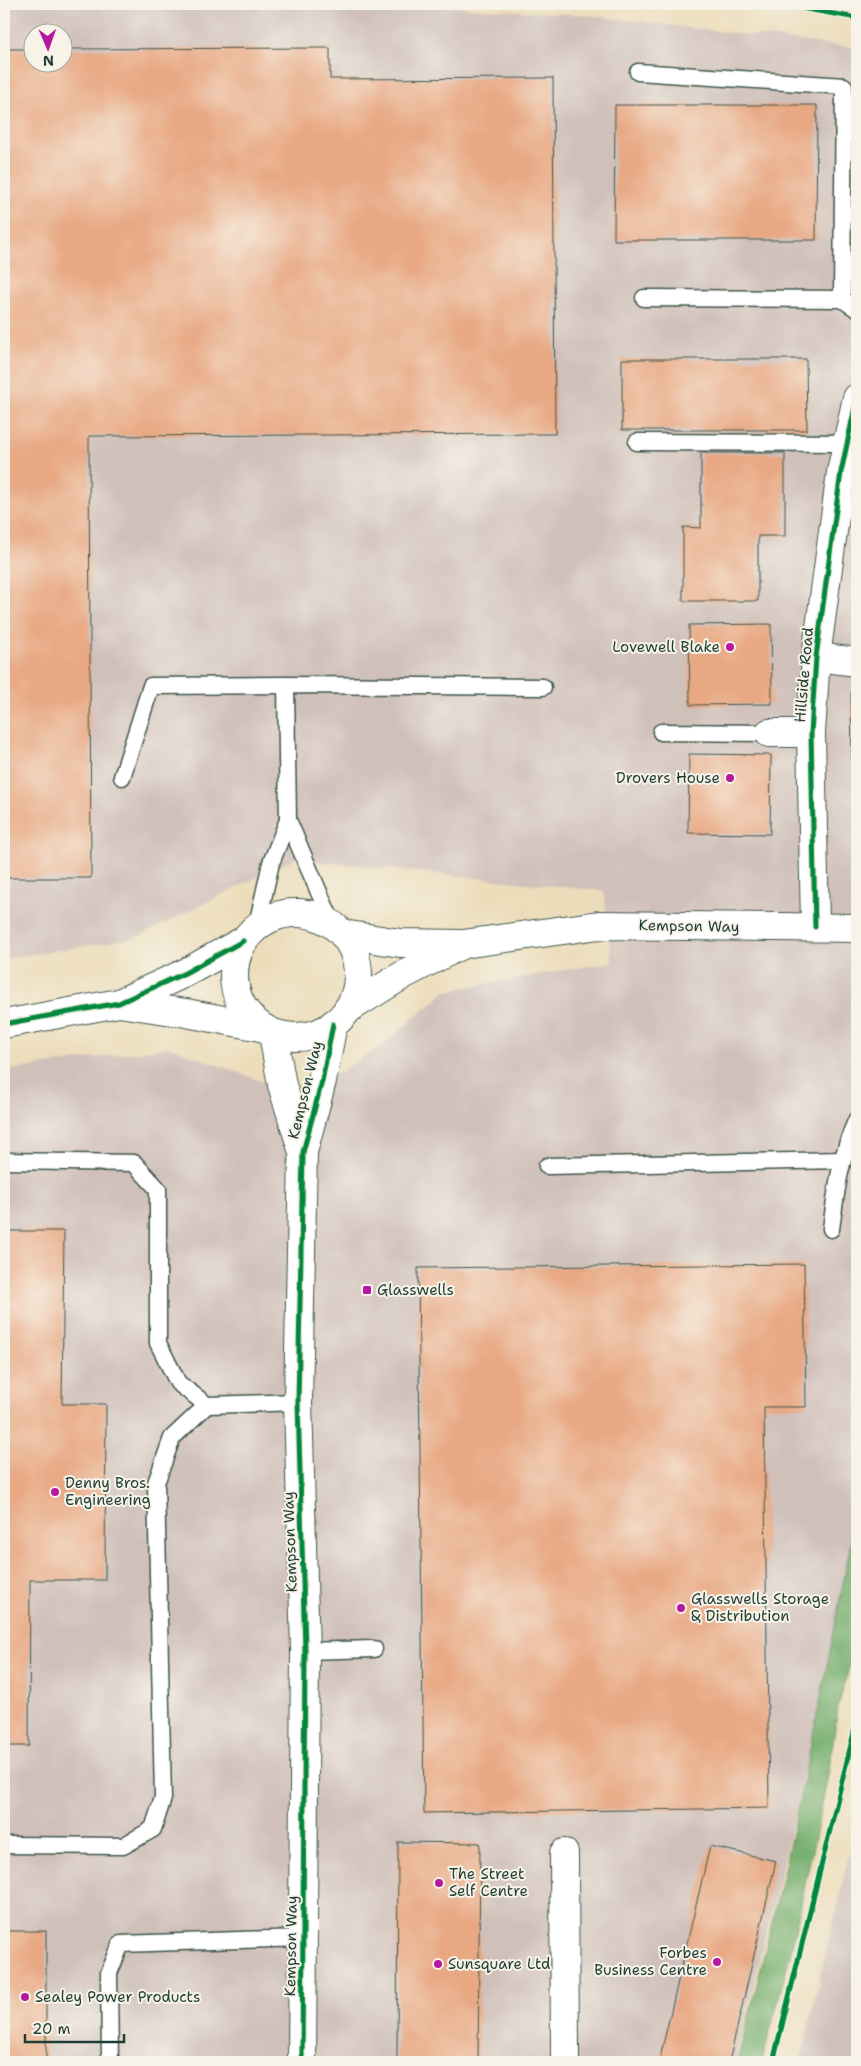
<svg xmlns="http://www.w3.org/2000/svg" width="861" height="2066" viewBox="0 0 861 2066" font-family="'Shantell Sans',sans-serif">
<rect width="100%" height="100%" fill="#f7f3e8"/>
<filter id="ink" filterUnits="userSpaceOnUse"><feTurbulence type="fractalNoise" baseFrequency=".02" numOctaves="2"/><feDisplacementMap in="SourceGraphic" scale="10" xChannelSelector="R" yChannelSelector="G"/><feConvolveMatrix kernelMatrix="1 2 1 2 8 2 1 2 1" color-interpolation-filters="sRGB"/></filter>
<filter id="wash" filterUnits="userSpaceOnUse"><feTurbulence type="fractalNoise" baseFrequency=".0096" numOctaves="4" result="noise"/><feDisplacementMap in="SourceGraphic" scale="20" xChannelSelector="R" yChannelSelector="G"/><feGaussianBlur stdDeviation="1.12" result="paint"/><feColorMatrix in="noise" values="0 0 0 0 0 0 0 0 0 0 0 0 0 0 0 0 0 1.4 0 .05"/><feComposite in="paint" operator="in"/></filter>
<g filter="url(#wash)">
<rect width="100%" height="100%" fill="#ecddba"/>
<!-- industrial -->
<g fill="#cfc0ba" fill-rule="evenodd">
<path d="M4 4H406L586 15 857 48V1557L735 2062H4V1071L170 1047 301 1096 383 1045 446 991 612 962 604 891 294 859 135 938 4 959ZM32 32H62V62H32Z"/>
<polygon points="857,1821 857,2062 800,2062"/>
</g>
<!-- forest -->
<path fill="#77b06f" stroke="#4b7652" d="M857 1509V1638L838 1708 828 1776 790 1955 762 2062H737C785 1880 823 1694 857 1509Z"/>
<g id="blocks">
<!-- building -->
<g fill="#e8a883">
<polygon points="330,48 330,79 553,78 555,434 89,436 91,878 4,878 4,49 32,49 32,62 62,62 62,49"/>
<polygon points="615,105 817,105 816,240 614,240"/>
<polygon points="622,359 806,359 807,430 622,430"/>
<polygon points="701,453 785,453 785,536 758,536 758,601 683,601 683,527 701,528"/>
<polygon points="856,605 857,605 857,626 853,625"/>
<polygon points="771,624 772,704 690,705 689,625"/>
<polygon points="851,693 857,693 857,764 852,764"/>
<polygon points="689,754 771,755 770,834 688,833"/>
<polygon points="4,1231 64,1231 62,1404 106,1404 105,1580 30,1580 29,1746 4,1746"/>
<polygon points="804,1264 806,1407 764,1407 769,1808 424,1813 418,1268"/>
<polygon points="398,1842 480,1843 478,2062 397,2062"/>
<polygon points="710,1846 776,1861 729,2062 659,2062"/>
<rect x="4" y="1931" width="42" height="131"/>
</g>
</g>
</g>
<g filter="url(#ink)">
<use href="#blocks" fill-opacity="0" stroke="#3e5548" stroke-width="1"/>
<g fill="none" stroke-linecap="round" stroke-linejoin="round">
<!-- service casing -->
<g stroke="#3e5548" stroke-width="19">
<g id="service">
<polyline points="638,72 844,86 842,299 857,309"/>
<polyline points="644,298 842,299"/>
<polyline points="637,442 847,443"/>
<polyline points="661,732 769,733"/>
<polyline points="122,777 151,686 286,685"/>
<polyline points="257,925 271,863 288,820"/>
<polyline points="333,925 288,820 286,685 543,687"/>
<polyline points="4,1161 134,1163 158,1189 158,1343 178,1383 207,1405 298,1402"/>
<polyline points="547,1166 843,1160"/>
<path d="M831 1229C836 1191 841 1153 857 1119"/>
<polyline points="305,1651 374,1649"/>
<polyline points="4,1845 123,1846 153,1829 163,1798 156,1483 172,1438 207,1405"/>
<polyline points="110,2062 109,1973 121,1944 303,1938"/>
</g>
</g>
<!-- minor casing -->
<g stroke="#3e5548" stroke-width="30">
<g id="minor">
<polyline points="816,657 857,662"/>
<polyline points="769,733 811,733"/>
<polyline points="815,927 811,733 816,657 841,472 857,398"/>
<polyline points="343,934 400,943 463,944 599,925 857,928"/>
<polyline points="348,1009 403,975 461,945"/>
<polyline points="564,1853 565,2062"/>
</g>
</g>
<!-- tertiary casing -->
<g stroke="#3e5548" stroke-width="30">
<g id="tertiary">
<circle cx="296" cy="975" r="62"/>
<polyline points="119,1003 186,1013 261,1027"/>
<polyline points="4,1024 119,1003 185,973 243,941"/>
<polyline points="273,1034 282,1085 303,1152"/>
<polyline points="302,2062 305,1651 298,1402 303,1152 322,1081 333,1024"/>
</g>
</g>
<!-- service -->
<use href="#service" stroke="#fff" stroke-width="16"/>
<!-- minor -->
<use href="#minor" stroke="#fff" stroke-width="28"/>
<!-- tertiary -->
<use href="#tertiary" stroke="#fff" stroke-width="28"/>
<!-- cycleway casing -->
<g stroke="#f7f3e8" stroke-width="8">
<g id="cycleway">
<polyline points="738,4 801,8 857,18"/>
<polyline points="815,927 811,733 816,657 841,472 857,398"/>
<polyline points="4,1024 119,1003 185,973 243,941"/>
<polyline points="302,2062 305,1651 298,1402 303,1152 322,1081 333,1024"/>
<polyline points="773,2062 857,1720"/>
</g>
</g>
<!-- cycleway -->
<use href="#cycleway" stroke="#00873e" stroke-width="5"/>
</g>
</g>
<!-- markers -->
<g fill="#b5179e" stroke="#f7f3e8" stroke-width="2">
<circle cx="730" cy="647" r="5"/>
<circle cx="730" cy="778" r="5"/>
<rect x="362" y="1285" width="10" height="10" rx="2.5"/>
<circle cx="55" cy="1492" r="5"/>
<circle cx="681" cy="1608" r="5"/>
<circle cx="439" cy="1883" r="5"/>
<circle cx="717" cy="1962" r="5"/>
<circle cx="438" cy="1964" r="5"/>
<circle cx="25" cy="1997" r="5"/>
</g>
<g text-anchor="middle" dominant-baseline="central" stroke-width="4" stroke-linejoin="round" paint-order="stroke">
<!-- poi labels -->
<g font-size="15" fill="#1f3d34" stroke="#f7f3e8" text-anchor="start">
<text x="720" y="647" text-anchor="end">Lovewell Blake</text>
<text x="720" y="778" text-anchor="end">Drovers House</text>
<text x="377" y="1290">Glasswells</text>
<text x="65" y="1483">Denny Bros.<tspan x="65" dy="17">Engineering</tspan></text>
<text x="691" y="1599">Glasswells Storage<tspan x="691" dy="17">&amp; Distribution</tspan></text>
<text x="449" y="1874">The Street<tspan x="449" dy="17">Self Centre</tspan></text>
<text x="707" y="1953" text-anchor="end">Forbes<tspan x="707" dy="17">Business Centre</tspan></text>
<text x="448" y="1964">Sunsquare Ltd</text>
<text x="35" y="1997">Sealey Power Products</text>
</g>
<!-- street labels -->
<g font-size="15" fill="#1f3d34" stroke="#f7f3e8">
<text transform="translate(804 675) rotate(-85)">Hillside Road</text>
<text transform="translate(689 926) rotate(1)">Kempson Way</text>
<text transform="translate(305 1090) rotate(-76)">Kempson Way</text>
<text transform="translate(290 1542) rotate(-92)">Kempson Way</text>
<text transform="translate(291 1946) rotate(-89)">Kempson Way</text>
</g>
</g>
<!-- margin -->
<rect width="861" height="2066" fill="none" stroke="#f7f3e8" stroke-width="20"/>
<!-- north arrow -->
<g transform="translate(48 48) rotate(178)"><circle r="24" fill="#f7f3e8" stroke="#a1aaa0"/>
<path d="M0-4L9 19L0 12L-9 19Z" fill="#b5179e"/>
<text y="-8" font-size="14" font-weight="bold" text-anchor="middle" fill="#1f3d34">N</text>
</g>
<!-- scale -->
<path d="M25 2034v8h99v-8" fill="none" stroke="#1f3d34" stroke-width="2.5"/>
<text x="32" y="2034" font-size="15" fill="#1f3d34" stroke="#f7f3e8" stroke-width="4" paint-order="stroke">20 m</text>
</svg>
